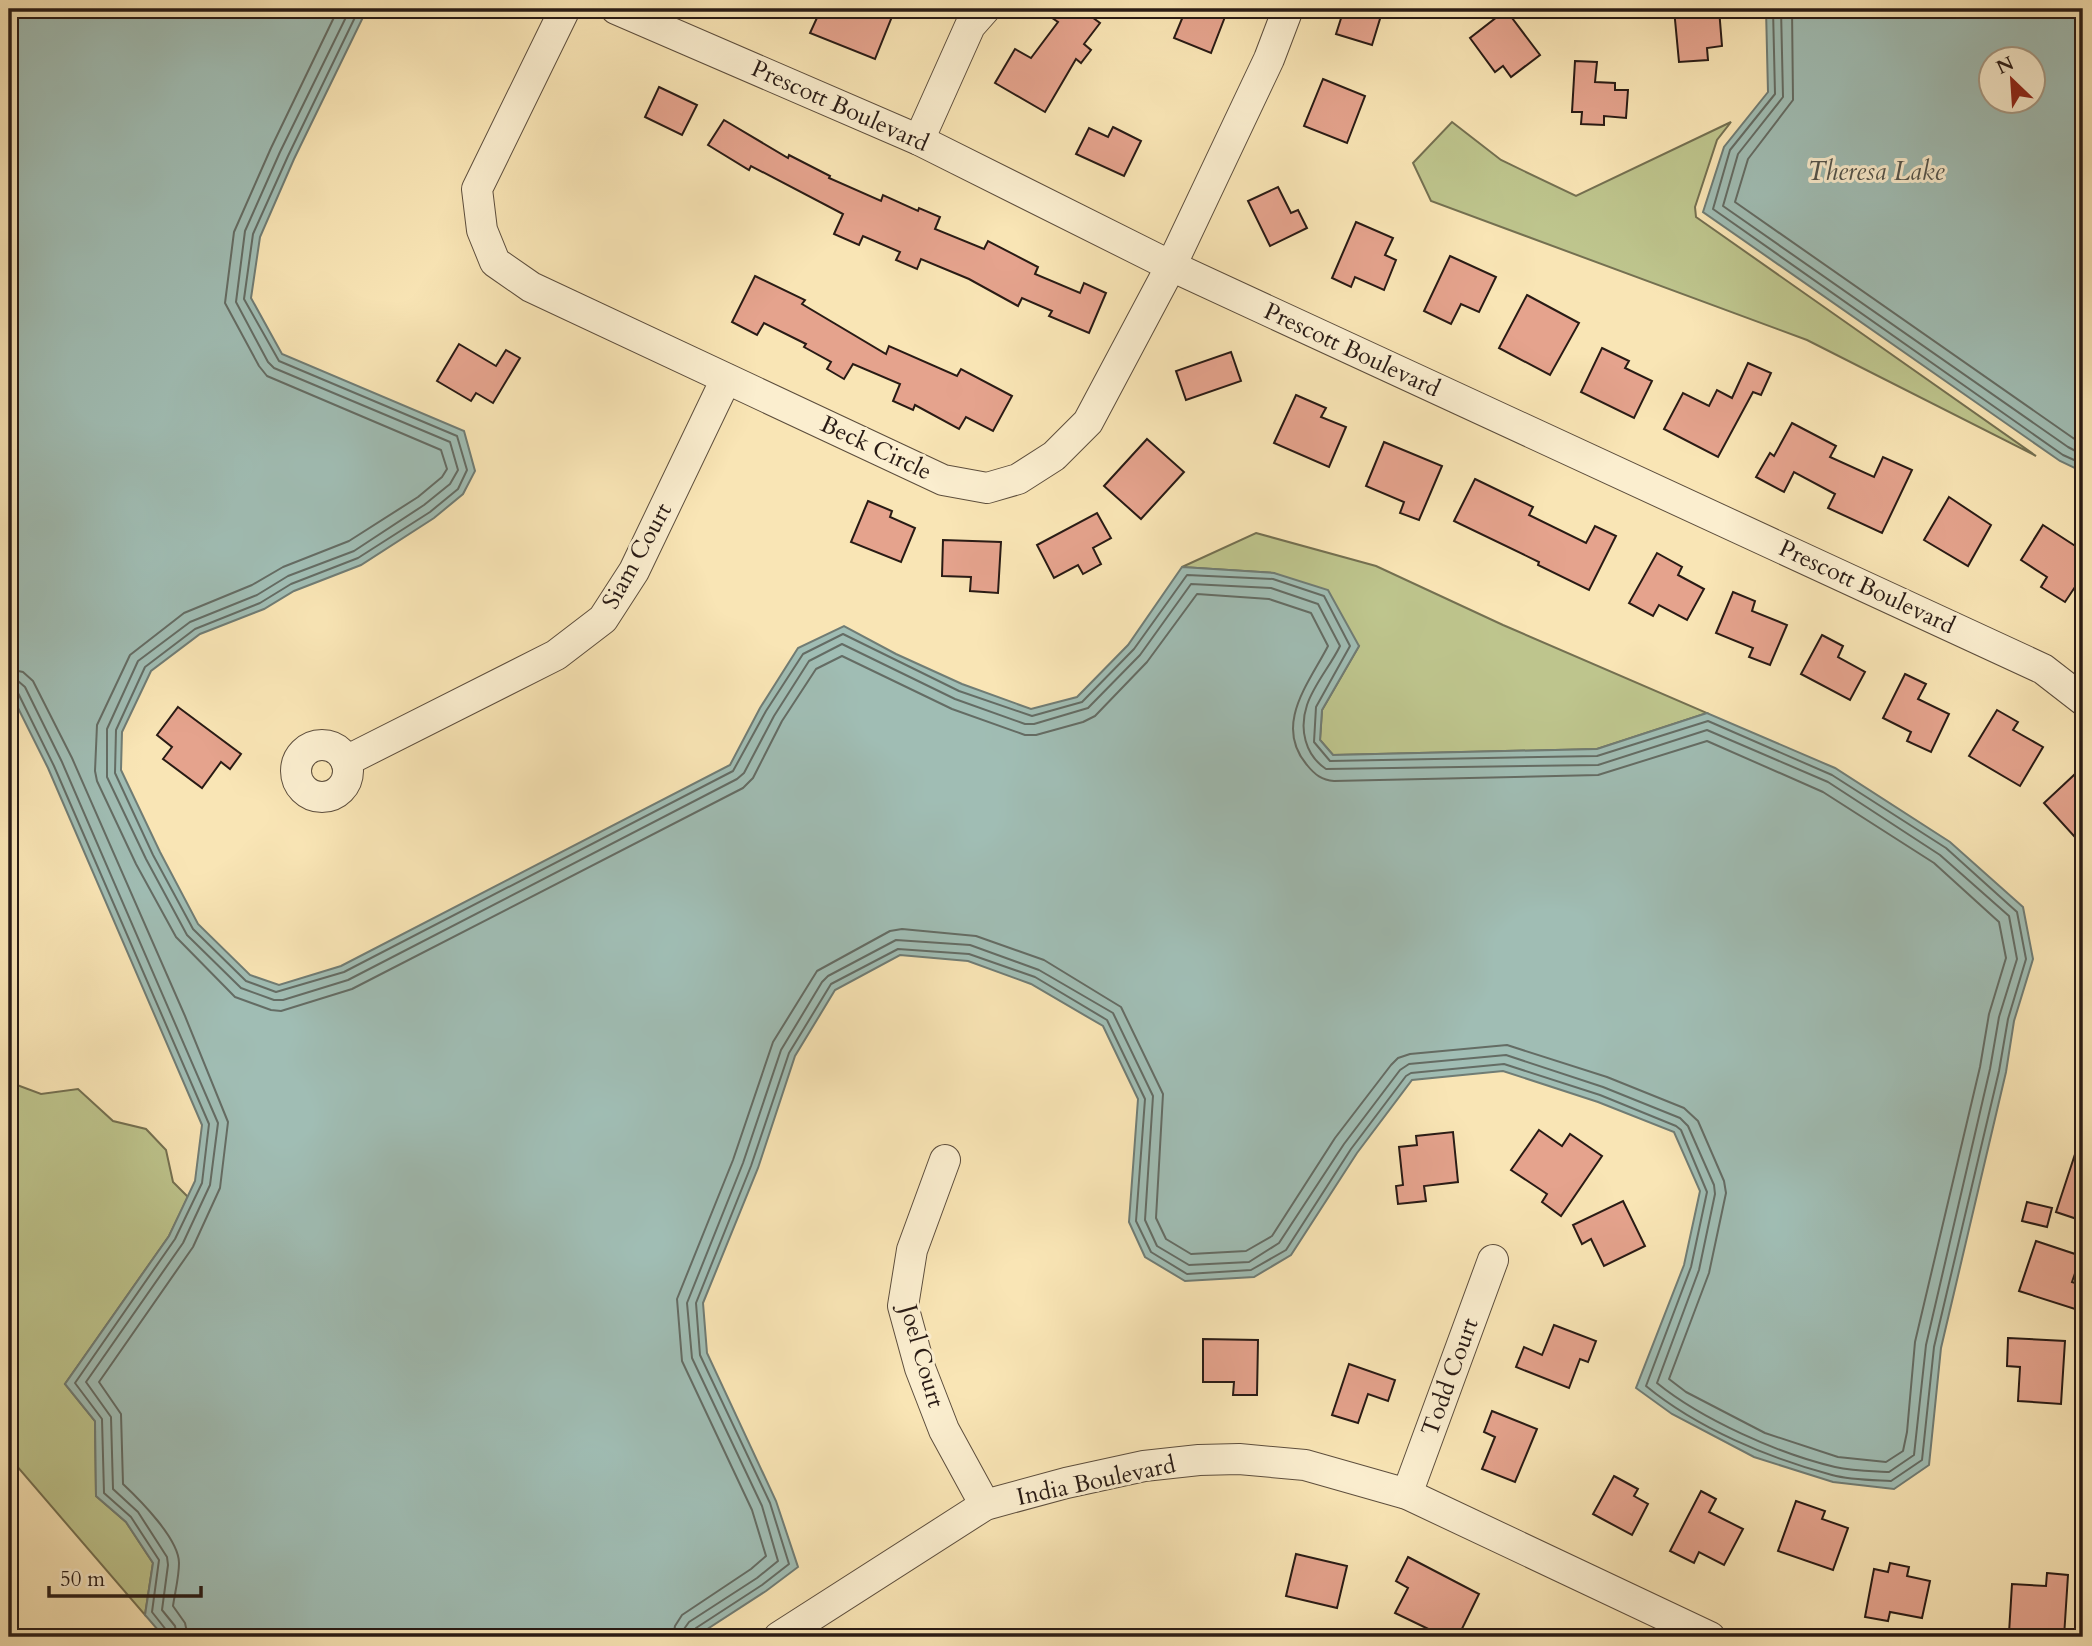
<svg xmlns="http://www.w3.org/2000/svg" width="2092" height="1646" viewBox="0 0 2092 1646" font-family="Cardo,serif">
<rect width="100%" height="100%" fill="#f9e5b5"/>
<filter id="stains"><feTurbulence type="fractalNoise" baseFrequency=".00286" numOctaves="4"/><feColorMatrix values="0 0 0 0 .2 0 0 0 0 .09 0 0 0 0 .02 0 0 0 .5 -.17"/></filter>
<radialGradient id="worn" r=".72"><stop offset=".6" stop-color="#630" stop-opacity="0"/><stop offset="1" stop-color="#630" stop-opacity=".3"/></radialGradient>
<!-- green -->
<g fill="#bec58d" stroke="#747051" stroke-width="2">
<polygon points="1452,122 1501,160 1576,196 1731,122 1717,140 1695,207 1696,217 2036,456 1807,340 1431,201 1413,163"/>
<polygon points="1256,533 1376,566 1503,625 1707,713 1597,749 1333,755 1320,740 1322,710 1359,646 1274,573 1182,567"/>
<polygon points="9,1082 41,1094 78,1089 113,1121 146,1129 166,1150 173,1182 188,1197 169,1236 65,1384 95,1421 96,1496 126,1522 153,1563 145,1615 9,1457"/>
</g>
<!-- water -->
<g fill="#a0bdb4" stroke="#707c74" stroke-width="2" fill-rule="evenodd">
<polygon points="9,9 367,9 294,159 260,237 251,298 282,354 464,431 475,471 463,494 434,518 361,565 294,591 264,609 200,634 151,671 122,732 121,770 160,852 198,924 250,975 279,985 341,966 730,765 760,708 798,648 844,626 896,654 962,684 1031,709 1077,697 1128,645 1182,567 1274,573 1328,590 1359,646 1322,710 1320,740 1333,755 1597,749 1707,713 1835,768 1950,842 2023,907 2033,959 2014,1021 2006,1072 1941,1348 1929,1465 1894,1489 1833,1482 1754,1457 1672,1414 1636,1388 1684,1265 1700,1191 1674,1132 1598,1102 1503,1071 1412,1080 1357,1153 1291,1255 1254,1277 1185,1281 1145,1257 1129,1222 1138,1099 1103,1026 1031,984 968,961 900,955 835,990 795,1056 758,1168 703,1303 707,1353 776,1501 798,1567 766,1591 695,1637 164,1637 145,1615 153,1563 126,1522 96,1496 95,1421 65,1384 169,1236 195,1181 202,1125 48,768 9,690"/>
<path d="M1766 9H2083V472L2060 461 1703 212 1724 147 1768 92ZM1990 60H2032V102H1990Z"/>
</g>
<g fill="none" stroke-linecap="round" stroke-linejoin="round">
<!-- shore -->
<g stroke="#646c64" stroke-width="2">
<path d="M338 9 271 148 234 232 225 303 259 366 267 376 441 450 447 469 442 477 418 497 349 541 283 567 252 585 184 613 130 655 97 725 95 771 97 781 136 864 176 937 235 997 271 1010 281 1011 352 989 743 788 753 778 782 721 816 669 842 656 952 709 1025 735H1036L1083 722 1095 716 1147 662 1197 594 1269 599 1311 613 1328 646C1309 683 1273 725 1307 765 1315 775 1322 780 1334 781L1598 775 1707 741 1823 792 1934 863 1999 922 2006 958 1989 1014 1980 1067 1915 1342 1907 1432 1903 1451 1886 1462 1838 1457 1765 1433 1686 1392 1669 1379 1709 1273 1726 1193 1724 1181 1698 1121 1684 1108 1607 1077 1507 1045 1410 1054 1398 1058 1391 1065 1335 1138 1272 1236 1246 1251 1191 1254 1166 1239 1156 1218 1163 1094 1121 1007 1044 960 976 936 902 929 890 931 817 971 773 1042 733 1160 677 1299 682 1361 752 1510 766 1556 751 1569 682 1615 675 1626 673 1637"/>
<path d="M350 9 280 152 245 231 236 302 268 362 274 368 450 442 458 470 450 484 424 505 354 551 288 576 257 595 190 622 138 661 107 729V777L146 859 187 935 241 988 274 1000H283L348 980 737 779 744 773 774 716 809 661 842 644 955 699 1025 724H1034L1088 708 1140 655 1191 584 1271 588 1318 604 1340 646C1331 665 1314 684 1307 705 1299 729 1305 755 1326 769L1598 765 1707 730 1828 782 1940 855 2009 916 2017 959 1999 1017 1990 1069 1926 1345 1914 1455 1889 1472C1872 1471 1853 1471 1835 1467 1779 1454 1701 1419 1657 1383L1699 1270 1715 1194 1714 1185 1688 1126 1680 1118 1603 1087 1506 1055 1409 1064 1400 1070 1344 1144 1279 1243 1249 1262 1189 1265 1157 1246 1145 1220 1153 1096 1113 1013 1039 970 970 945 896 940 828 976 822 982 781 1050 743 1163 687 1303 692 1358 762 1506 778 1561 757 1578 689 1622 684 1629 683 1637"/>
<path d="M359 9 288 156 253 234 244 299 279 361 457 436 467 470 458 489 430 512 358 558 291 584 260 603 195 629 145 667 116 730 115 773 153 855 193 929 246 981 276 992 344 972 733 771 766 711 803 654 843 634 959 691 1032 716 1082 702 1134 649 1187 575 1273 579 1324 596 1350 646 1316 707 1314 742 1330 761 1597 756 1708 721 1832 775 1946 848 2017 912 2026 959 2008 1019 1999 1071 1934 1347 1922 1460 1891 1481C1872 1480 1850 1480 1832 1475 1768 1458 1697 1428 1646 1386L1691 1267 1707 1192 1681 1130 1676 1126 1600 1095 1504 1064 1411 1073 1406 1076 1351 1149 1286 1250 1251 1270 1187 1274 1151 1252 1136 1221 1145 1099 1107 1020 1035 977 969 954 898 949 831 984 789 1053 751 1166 696 1303 700 1355 770 1503 789 1564 762 1585 696 1628 692 1637"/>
<polyline points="1773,9 1775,94 1730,150 1713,209 2063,455 2083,464"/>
<polyline points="1781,9 1783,97 1738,154 1723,206 2068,447 2083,455"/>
<polyline points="1792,9 1793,100 1748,159 1735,202 2073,438 2083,443"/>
<path d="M9 669 23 672 33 681 72 758 185 1016 228 1122 220 1188 193 1247 99 1382 121 1414 123 1484C140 1500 179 1539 179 1563 179 1577 175 1592 173 1606L185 1623 188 1637"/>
<polyline points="9,680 18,681 25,687 62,762 218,1123 210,1185 183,1243 86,1382 111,1417 113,1489 138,1512 167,1557 168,1565 162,1610 175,1626 177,1637"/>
<polyline points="9,689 18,693 54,766 209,1124 202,1183 175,1239 75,1383 102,1419 104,1493 131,1517 159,1560 152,1612 167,1631 169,1637"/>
</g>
</g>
<!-- building -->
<g fill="#e5a38d" stroke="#291b15" stroke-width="2">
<polygon points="821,9 879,9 893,14 875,59 810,33"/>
<polygon points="1039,9 1081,9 1100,23 1084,44 1091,50 1081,63 1076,59 1045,112 995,83 1015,49 1031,58 1058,22"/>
<polygon points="1186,9 1228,9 1211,53 1174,38"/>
<polygon points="1344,9 1383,9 1372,45 1336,34"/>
<polygon points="1674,9 1719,9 1722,46 1707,48 1708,60 1679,62"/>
<polygon points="1506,10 1540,55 1511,77 1503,66 1495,72 1470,38"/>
<polygon points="1575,61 1597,62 1595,82 1615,83 1615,90 1628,90 1626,118 1604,116 1604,125 1581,124 1582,112 1572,112"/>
<polygon points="1323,79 1365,96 1347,143 1304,126"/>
<polygon points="659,87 697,105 682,135 645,117"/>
<polygon points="724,120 788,158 789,155 830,176 829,178 881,201 883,195 918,211 919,208 940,217 935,229 984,249 988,241 1038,267 1035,274 1080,293 1084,283 1106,293 1089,333 1049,316 1052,311 1022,298 1018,306 969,279 921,259 917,269 896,260 900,252 863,236 859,245 834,234 843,214 751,166 749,170 708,145"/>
<polygon points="1113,127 1141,141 1124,176 1076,154 1089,128 1108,137"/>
<polygon points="1278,187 1291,213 1298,210 1307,228 1270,246 1248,201"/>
<polygon points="1356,222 1393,238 1385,255 1396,260 1384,290 1355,277 1351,287 1332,278"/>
<polygon points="1450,256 1496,277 1479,312 1461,304 1451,324 1424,311"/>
<polygon points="755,276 805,300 802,304 886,354 889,346 957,376 961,369 1012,396 993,431 966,417 959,429 915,405 913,410 893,401 900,384 853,364 844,379 827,369 831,362 804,347 806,344 764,323 757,335 732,322"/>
<polygon points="1527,295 1579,323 1550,375 1499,348"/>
<polygon points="459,344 496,366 506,350 520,358 493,403 476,393 471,401 437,381"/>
<polygon points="1602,348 1629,361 1625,368 1652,381 1634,418 1581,392"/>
<polygon points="1231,352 1241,381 1186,400 1176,371"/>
<polygon points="1748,363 1771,373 1761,395 1753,392 1718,457 1664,429 1683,393 1709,406 1717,390 1732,398"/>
<polygon points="1296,395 1326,408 1321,417 1346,427 1329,467 1274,443"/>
<polygon points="1792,423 1836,446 1830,457 1874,477 1883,457 1912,470 1882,533 1828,508 1835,494 1794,472 1784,492 1756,477 1770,453 1774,456"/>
<polygon points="1147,439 1184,472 1141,519 1104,486"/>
<polygon points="1384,442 1442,466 1419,520 1400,513 1404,502 1366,486"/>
<polygon points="1475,479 1533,507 1529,515 1586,543 1595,526 1616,536 1589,590 1538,565 1539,562 1454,521"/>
<polygon points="1949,497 1991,525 1968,566 1924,540"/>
<polygon points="868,501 892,511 890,517 915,528 901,562 851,542"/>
<polygon points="1097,513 1111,538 1093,548 1101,564 1083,574 1078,565 1054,578 1037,545"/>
<polygon points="2043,525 2083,551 2083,575 2065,602 2041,587 2047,577 2021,560"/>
<polygon points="943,540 1001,542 998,593 970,591 971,577 942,576"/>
<polygon points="1657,553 1682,567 1678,575 1704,589 1687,620 1659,605 1653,616 1629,603"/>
<polygon points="1733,592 1755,601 1752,611 1787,625 1770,665 1749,657 1753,648 1716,633"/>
<polygon points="1822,635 1843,646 1838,657 1865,672 1850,700 1801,674"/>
<polygon points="1905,674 1926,684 1918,699 1949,714 1931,752 1907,741 1911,732 1883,718"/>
<polygon points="178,707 241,754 230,769 221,762 202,788 163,759 172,747 157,735"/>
<polygon points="1997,710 2018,722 2013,730 2043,747 2020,786 1969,756"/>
<polygon points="2074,775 2083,785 2083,846 2044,803"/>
<polygon points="1539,1130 1562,1146 1570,1134 1602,1156 1561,1216 1542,1202 1547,1194 1511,1170"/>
<polygon points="1453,1132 1458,1182 1424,1186 1426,1201 1398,1204 1396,1186 1403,1185 1399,1147 1417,1145 1416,1136"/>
<polygon points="2080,1139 2083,1139 2083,1221 2056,1212"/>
<polygon points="1623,1201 1645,1246 1604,1266 1591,1239 1582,1244 1573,1225"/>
<polygon points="2027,1202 2052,1208 2047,1227 2022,1221"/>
<polygon points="2036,1241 2081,1256 2072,1282 2082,1285 2075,1309 2019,1291"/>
<polygon points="1554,1325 1596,1341 1588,1362 1580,1359 1569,1388 1516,1367 1524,1347 1542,1355"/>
<polygon points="2008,1338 2065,1341 2061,1404 2018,1401 2020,1367 2007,1366"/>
<polygon points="1203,1339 1258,1340 1257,1395 1233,1395 1234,1382 1203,1382"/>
<polygon points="1349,1364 1395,1380 1388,1401 1368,1394 1358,1423 1332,1415"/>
<polygon points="1492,1411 1537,1429 1515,1482 1482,1469 1495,1437 1484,1432"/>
<polygon points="1614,1476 1638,1489 1634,1496 1648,1504 1632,1535 1593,1514"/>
<polygon points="1701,1491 1716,1499 1709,1512 1743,1529 1724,1565 1699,1552 1694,1563 1670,1551"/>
<polygon points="1796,1501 1825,1511 1822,1519 1848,1528 1833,1570 1778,1551"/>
<polygon points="1296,1554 1347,1566 1337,1608 1286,1596"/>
<polygon points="1408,1557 1479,1594 1458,1637 1445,1637 1395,1613 1408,1588 1396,1581"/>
<polygon points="1890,1563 1909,1567 1907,1576 1930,1581 1922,1618 1890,1612 1888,1621 1865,1617 1874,1569 1888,1572"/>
<polygon points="2047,1573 2068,1575 2064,1637 2009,1633 2012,1584 2046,1586"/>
</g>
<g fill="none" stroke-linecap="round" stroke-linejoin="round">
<!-- minor casing -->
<g stroke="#5d4e3d" stroke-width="32">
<g id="minor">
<polyline points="565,9 477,189 482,230 495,262 531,287 943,480 987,488 1018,479 1054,456 1088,422 1171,266 1269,59 1288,9"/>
<polyline points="616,9 919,140 1171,266 2043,669 2083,700"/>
<polyline points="919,140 970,26 985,9"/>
<circle cx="322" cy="771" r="26"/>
<polyline points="346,761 556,655 603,619 634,571 726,379"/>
<polyline points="945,1160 912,1250 903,1306 920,1368 944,1430 985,1505"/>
<polyline points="1407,1494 1493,1260"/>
<polyline points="779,1637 985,1505 1066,1483 1144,1466 1199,1460 1239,1459 1305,1465 1407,1494 1710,1637"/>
</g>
</g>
<!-- minor -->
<use href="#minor" stroke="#fbeecf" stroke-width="30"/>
</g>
<g text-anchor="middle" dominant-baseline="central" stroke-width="6" stroke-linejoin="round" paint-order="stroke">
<!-- street labels -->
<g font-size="24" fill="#291b15" stroke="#fbeecf">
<text transform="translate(840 106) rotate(24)">Prescott Boulevard</text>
<text transform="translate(1352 350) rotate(25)">Prescott Boulevard</text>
<text transform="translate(876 448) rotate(25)">Beck Circle</text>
<text transform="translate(637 556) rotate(-61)">Siam Court</text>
<text transform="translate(1867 587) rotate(25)">Prescott Boulevard</text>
<text transform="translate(922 1356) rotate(74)">Joel Court</text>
<text transform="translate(1450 1377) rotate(-70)">Todd Court</text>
<text transform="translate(1096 1481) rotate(-12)">India Boulevard</text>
</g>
<!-- water labels -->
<g font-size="26" font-style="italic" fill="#53544d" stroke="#fbeecf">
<text x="1876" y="171">Theresa Lake</text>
</g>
</g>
<!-- margin -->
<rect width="2092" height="1646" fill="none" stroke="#f9e5b5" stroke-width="35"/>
<rect x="10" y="10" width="2071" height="1625" fill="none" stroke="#291b15" stroke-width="3.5"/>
<rect x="18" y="18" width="2057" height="1611" fill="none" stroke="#291b15" stroke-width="2"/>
<!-- north arrow -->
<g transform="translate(2012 80) rotate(335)"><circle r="33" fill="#fbeecf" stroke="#a79a85" stroke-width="2"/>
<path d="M0-5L12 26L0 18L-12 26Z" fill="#8f2418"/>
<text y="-10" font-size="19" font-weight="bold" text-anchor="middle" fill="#291b15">N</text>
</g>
<!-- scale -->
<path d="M49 1586v10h152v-10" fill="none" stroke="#291b15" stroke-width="3.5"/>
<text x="60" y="1586" font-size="21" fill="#291b15" stroke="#fbeecf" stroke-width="5" paint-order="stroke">50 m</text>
<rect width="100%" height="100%" filter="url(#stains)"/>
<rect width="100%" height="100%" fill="url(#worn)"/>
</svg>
